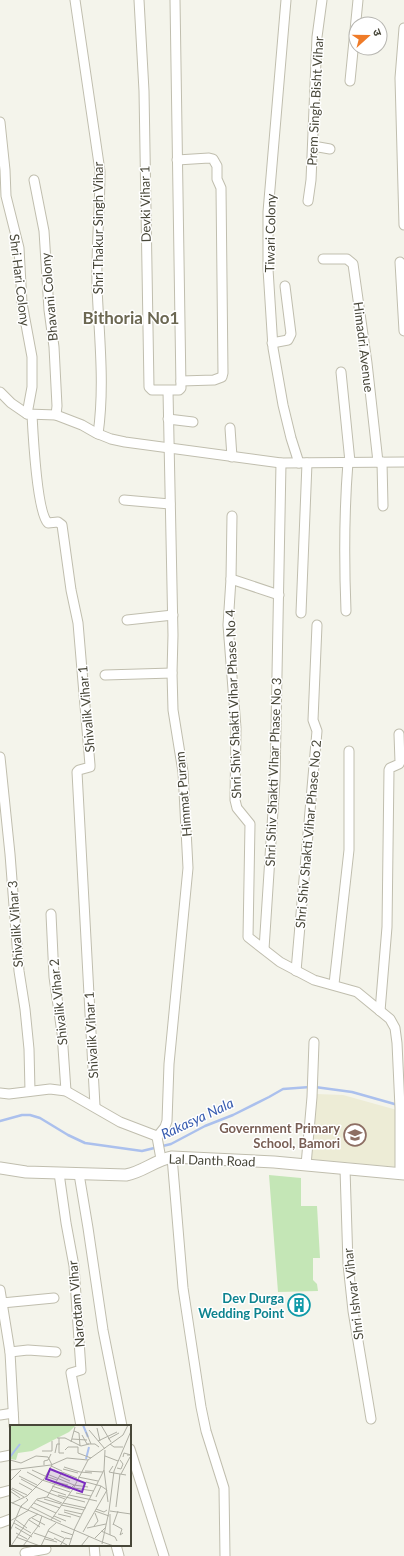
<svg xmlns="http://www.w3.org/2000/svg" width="404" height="1556" viewBox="0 0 404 1556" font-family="Lato,'Noto Sans Devanagari',sans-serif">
<rect width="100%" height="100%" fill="#f4f4eb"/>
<!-- education -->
<polygon fill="#edecd6" points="316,1094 343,1095 397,1110 397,1167 310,1159"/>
<!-- grass -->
<polygon fill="#c4e6b6" points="269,1175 301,1178 301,1206 317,1206 320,1258 313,1258 313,1280 317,1284 318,1291 278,1292"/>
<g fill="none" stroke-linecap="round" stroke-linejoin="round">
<!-- stream -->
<g stroke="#abc0ed" stroke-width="2.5">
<polyline points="315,1087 352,1092 398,1105"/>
<polyline points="0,1121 22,1115 30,1115 40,1118 68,1135 85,1143 142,1151 171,1144 205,1126 233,1115 269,1097 283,1089 310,1087"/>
</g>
<!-- minor casing -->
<g stroke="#c0beae" stroke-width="11">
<g id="minor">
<path d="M75 0 100 171C100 210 96 249 97 287 99 336 105 385 98 434"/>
<polyline points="139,0 144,91 149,387 152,390 179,390 181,388 175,0"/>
<polyline points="286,0 268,212 268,269 273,348 283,405 291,438 299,463"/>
<polyline points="350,81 358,0"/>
<polyline points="0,122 5,170 6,196 19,248 22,303 32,357 32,387 27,414"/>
<polyline points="313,146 330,149"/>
<polyline points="177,160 209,158 213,159 217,166 217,179 221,188 223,373 222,377 214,380 181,381"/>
<polyline points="34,180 44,231 49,310 54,347 57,406 56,415"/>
<polyline points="308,201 311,180 317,37 322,0"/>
<polyline points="404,225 400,78 404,28"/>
<polyline points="323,259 347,259 353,264 367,363 378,462"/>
<polyline points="400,262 404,331"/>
<polyline points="272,343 288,340 291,334 285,286"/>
<polyline points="341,372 350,462"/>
<polyline points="0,392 11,403 27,414 56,415 82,425 96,433 111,439 125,442 281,463 404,462"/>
<path d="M32 415C33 434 37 513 48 523L58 522 62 525 71 590 78 623 90 765V767L79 770 77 772 95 1106"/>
<polyline points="168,419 193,422"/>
<polyline points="230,428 232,457"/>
<polyline points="382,462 383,506"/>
<polyline points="124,500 170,504"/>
<polyline points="232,516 231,579 228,625 236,728 235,800 237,808 250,824 248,937 280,962 314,980 357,992 390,1019 395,1028 397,1043 400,1108 400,1174"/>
<polyline points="231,579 279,595"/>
<path d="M346 611C344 561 344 512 348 462"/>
<polyline points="301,613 307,463"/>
<polyline points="127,620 173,615"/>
<polyline points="105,675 172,673"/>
<polyline points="0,757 10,854 19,971 25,1009 29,1049 30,1091"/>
<polyline points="51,914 54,977 62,1033 66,1091"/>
<polyline points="264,949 275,780 281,463"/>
<polyline points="296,971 317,731 313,720 317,625"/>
<polyline points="334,984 349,850 349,751"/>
<polyline points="380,1011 387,927 389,770 390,768 399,764 400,762 399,734"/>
<polyline points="0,1093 9,1094 50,1089 66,1091 120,1122 154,1135 157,1137 161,1159"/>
<polyline points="157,1137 165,1127 167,1121 169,1064 188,868 183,772 173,710 172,673 173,635 168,391"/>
<polyline points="172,1157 183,1288 201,1407 206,1431 224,1488 225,1556"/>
<polyline points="306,1165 312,1097 314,1042"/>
<polyline points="345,1169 348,1264 353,1311 371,1419"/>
<polyline points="59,1173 66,1223 74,1266 81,1370 71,1373 81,1426"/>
<polyline points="79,1174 88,1228 103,1330 122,1426"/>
<polyline points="0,1290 10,1352 14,1426"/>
<polyline points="2,1303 54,1298"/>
<polyline points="10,1352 28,1350 56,1352"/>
<polyline points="0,1415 13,1413"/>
<polyline points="130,1449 164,1556"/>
<polyline points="0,1457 11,1455"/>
<polyline points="0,1493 11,1490"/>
<polyline points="0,1523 11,1519"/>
<polyline points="94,1545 95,1556"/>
<polyline points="116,1545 119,1556"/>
<polyline points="25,1553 46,1549"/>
</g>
</g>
<!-- tertiary casing -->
<g stroke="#c0beae" stroke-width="13">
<path id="tertiary" d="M0 1168 26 1172 126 1175C143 1172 155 1160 172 1157L274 1162 404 1174"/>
</g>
<!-- minor -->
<use href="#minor" stroke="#fff" stroke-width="9"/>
<!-- tertiary -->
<use href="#tertiary" stroke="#fff" stroke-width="11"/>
</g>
<!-- icons -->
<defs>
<g id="school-ring" transform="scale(1.15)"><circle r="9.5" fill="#fff" stroke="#8d6e63" stroke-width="1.5"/><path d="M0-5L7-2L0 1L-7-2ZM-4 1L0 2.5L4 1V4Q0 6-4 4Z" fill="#8d6e63"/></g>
<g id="building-ring" transform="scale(1.15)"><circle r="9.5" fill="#fff" stroke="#0f9aa8" stroke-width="1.5"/><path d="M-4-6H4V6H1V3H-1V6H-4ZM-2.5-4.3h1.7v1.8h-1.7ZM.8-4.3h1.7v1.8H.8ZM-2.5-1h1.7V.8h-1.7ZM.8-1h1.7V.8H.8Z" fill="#0f9aa8"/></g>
</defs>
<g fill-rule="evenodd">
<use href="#school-ring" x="355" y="1135"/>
<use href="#building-ring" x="299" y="1305"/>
</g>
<g text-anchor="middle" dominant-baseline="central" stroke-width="3" stroke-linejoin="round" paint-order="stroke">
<!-- street labels -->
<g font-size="13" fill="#484739" stroke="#fff">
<text transform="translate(315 101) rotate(-87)">Prem Singh Bisht Vihar</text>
<text transform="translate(145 204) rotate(-91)">Devki Vihar 1</text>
<text transform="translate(98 228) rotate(-90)">Shri Thakur Singh Vihar</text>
<text transform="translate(270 233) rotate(-89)">Tiwari Colony</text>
<text transform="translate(20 280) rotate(83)">Shri Hari Colony</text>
<text transform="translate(49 297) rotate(-95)">Bhavani Colony</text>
<text transform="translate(364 347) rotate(83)">Himadri Avenue</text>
<text transform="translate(233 704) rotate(-92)">Shri Shiv Shakti Vihar Phase No 4</text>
<text transform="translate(86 709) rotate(-95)">Shivalik Vihar 1</text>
<text transform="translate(273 772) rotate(-88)">Shri Shiv Shakti Vihar Phase No 3</text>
<text transform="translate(183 794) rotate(-95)">Himmat Puram</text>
<text transform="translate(308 834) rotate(-85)">Shri Shiv Shakti Vihar Phase No 2</text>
<text transform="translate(15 924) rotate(-94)">Shivalik Vihar 3</text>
<text transform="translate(58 1002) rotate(-96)">Shivalik Vihar 2</text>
<text transform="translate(91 1035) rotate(-93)">Shivalik Vihar 1</text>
<text transform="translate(212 1160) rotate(2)">Lal Danth Road</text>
<text transform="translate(353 1294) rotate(-97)">Shri Ishvar Vihar</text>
<text transform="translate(76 1304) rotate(-95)">Narottam Vihar</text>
</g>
<!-- education labels -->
<g font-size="13" font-weight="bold" fill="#785e54" stroke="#fff" text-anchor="end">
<text x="340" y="1128">Government Primary<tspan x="340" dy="15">School, Bamori</tspan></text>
</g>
<!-- culture labels -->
<g font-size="13" font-weight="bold" fill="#0d838f" stroke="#fff" text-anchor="end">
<text x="284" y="1298">Dev Durga<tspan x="284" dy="15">Wedding Point</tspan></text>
</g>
<!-- water labels -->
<g font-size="14" font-style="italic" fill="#375cb0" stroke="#fff">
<text transform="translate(197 1118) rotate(-25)">Rakasya Nala</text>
</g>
<!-- district labels -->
<g font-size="17" font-weight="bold" fill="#6b6751" stroke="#fff">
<text x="131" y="317">Bithoria No1</text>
</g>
</g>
<!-- overview -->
<g transform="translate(10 1425)">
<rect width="121" height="121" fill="#f4f4eb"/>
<path d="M0 0H66L59 7 22 26 8 28 6 35 0 34Z" fill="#c4e6b6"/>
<path fill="none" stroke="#abc0ed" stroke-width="2" d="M73 0 78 12M0 32 10 19M76 34 79 22"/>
<path fill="none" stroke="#afafa4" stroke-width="1" d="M91 0 101 17M87 3 90 16M79 5 95 24M64 6 69 8 70 21M76 7 81 19M72 10 77 19H85L89 22M47 13H55L71 21 79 19M49 13V28H54M62 14 77 15M98 14 109 8M88 16 107 7M61 17 65 2M100 19 104 22H113M55 25 58 22H68V28L81 33M32 26H42V16M45 28 47 19H50M95 31 108 36M113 32 114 28 121 30H117M0 35 11 38 26 31 38 32 42 40 34 54 17 71 2 78M78 35 113 10 118 0M34 40V36L38 35 41 29M41 41 52 46M103 41 99 47 104 48M54 42 70 47M107 43 111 44 113 39 110 35M53 44 68 48M0 45 41 40 57 33 78 35 63 64 41 95M22 45 35 51M94 45 98 77M75 46 93 47M17 47 32 55M52 47 67 53M70 47 82 48M104 48 116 50M37 49 64 60M111 49 120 32M9 51 27 60M35 51 47 55M49 51 60 56M68 52 88 56M11 54 26 62M32 55 60 64 64 60M0 56 11 45M45 57 61 62M46 57 58 60M76 57 91 61 97 65M9 58 22 65M64 60 78 62M42 61 60 67M26 62 39 68M2 63 17 70M64 63 84 66M1 64 14 72M41 65 56 70M0 66 10 73M39 68 55 74M66 68 81 71M48 70 75 77M59 70 87 76M37 72 52 78M86 72 91 61M34 74 51 79M27 75 50 83M0 77 12 82M24 78 46 88M53 78 76 83M51 80 74 85M11 82 92 117M21 82 51 97M106 82 110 49M86 84 94 87 97 85M18 85 27 74 37 72 52 47M54 85 72 89M85 86 99 91M99 86 104 46 121 6M100 86 121 89M54 87 70 92M48 89 61 92M44 91 56 96M6 93 11 81 18 75 16 73M22 93 35 100M6 95 17 103M19 95 30 102M0 96 19 85M4 98 21 108M103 99 112 104 110 110 113 108M103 100 108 86M84 101 88 96 85 88M5 102 22 112M77 103 96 99M0 106 6 93M38 106 54 113M51 106 63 110M91 106 105 112 107 116M73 107 97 65M6 108 17 114M24 108 44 115M100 110V89M6 112 30 121M44 113 57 120M85 113 95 103M35 114 47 117M92 117 104 121M92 119 99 86M1 121 19 94 28 89M13 121 29 100 32 91M31 121 39 104 46 98M50 121 55 113 61 114M59 121 65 103 94 45 95 25M71 121 79 111"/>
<path fill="#7b2cbf" fill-opacity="0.15" stroke="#7b2cbf" stroke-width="2" d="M40 44 75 58 72 67 36 54Z"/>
<rect width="121" height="121" fill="none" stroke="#484739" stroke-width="2"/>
</g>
<!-- north arrow -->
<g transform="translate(368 36) rotate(69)"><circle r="19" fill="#ffffff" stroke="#b6b5b0"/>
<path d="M0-3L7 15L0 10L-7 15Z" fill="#ef7b28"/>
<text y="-6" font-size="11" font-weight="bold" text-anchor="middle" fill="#484739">उ</text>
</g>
</svg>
